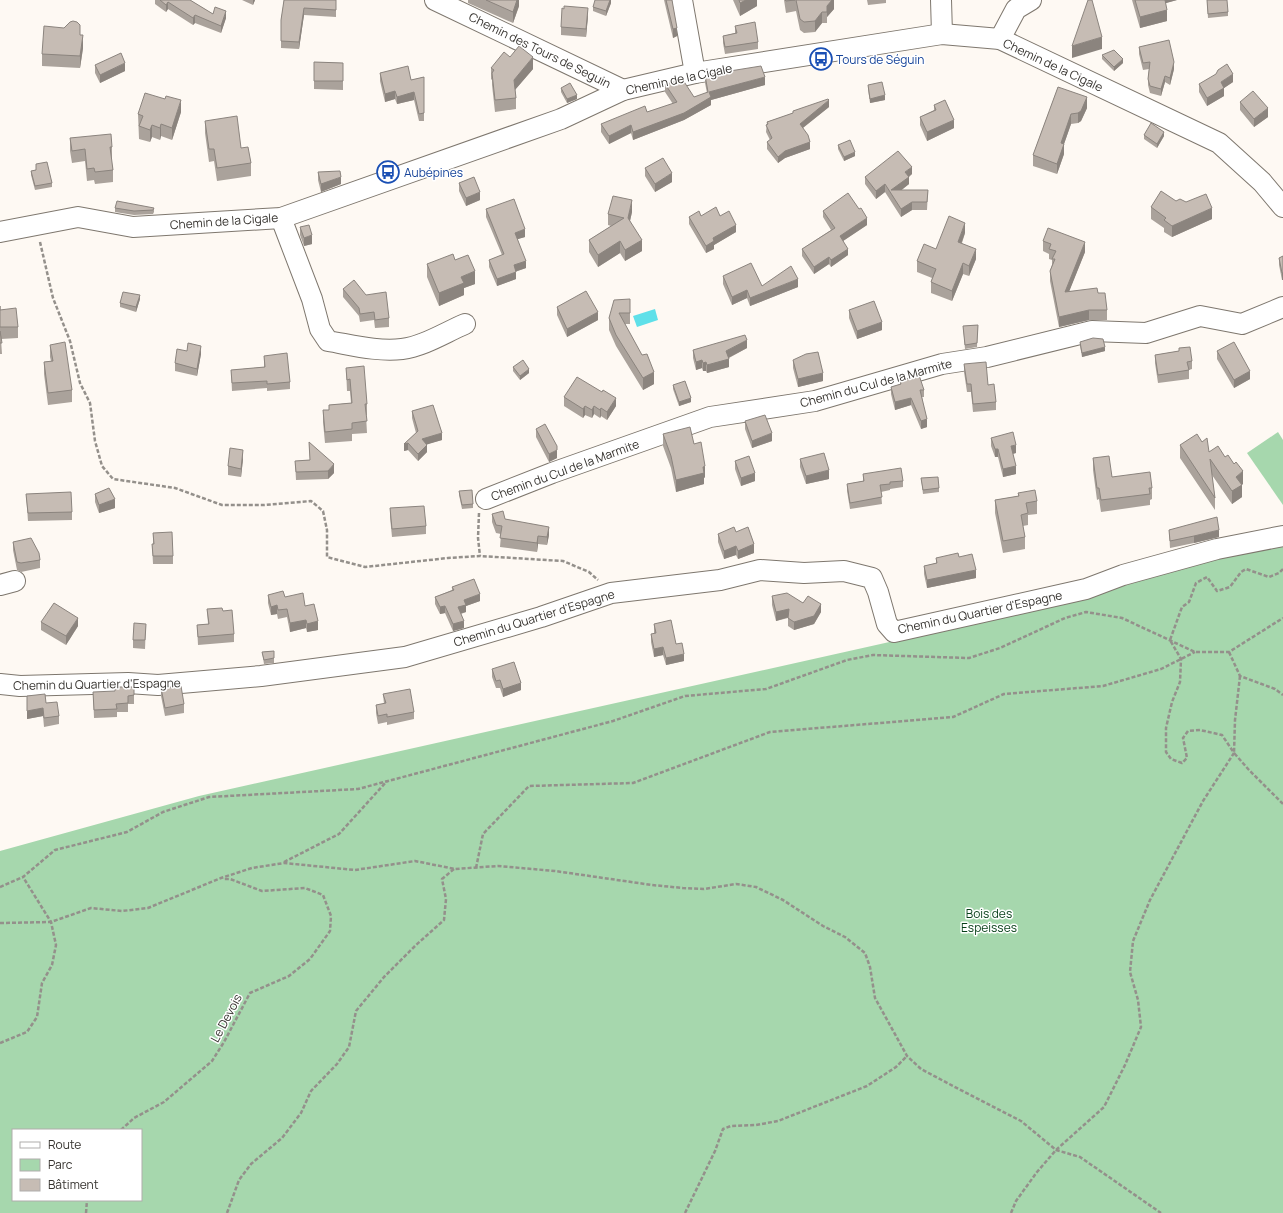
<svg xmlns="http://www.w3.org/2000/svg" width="1283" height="1213" viewBox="0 0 1283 1213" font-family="Manrope,sans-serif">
<rect width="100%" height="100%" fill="#fef9f3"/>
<!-- green -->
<g fill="#a6d7ad" fill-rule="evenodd">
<polygon points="1278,432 1283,440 1283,505 1247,453"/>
<path d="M1283 543V1213H0V851L199 796 1082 599 1212 558ZM13 1130H141V1200H13Z"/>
</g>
<!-- water -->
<polygon fill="#5fe0e9" points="655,309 658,320 637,327 633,316"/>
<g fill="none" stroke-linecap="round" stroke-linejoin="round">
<!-- minor casing -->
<g stroke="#7e776e" stroke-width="22">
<g id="minor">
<polyline points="435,0 623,90"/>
<polyline points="682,0 695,73"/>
<polyline points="941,0 942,34"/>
<polyline points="1000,39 1016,9 1031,0"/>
<path d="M281 218 312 299 320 329 328 341C352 345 378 352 402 349 424 346 444 333 465 324"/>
<polyline points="0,232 78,217 133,227 281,218 561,119 623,90 695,73 942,34 1000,39 1219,143 1262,182 1283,207"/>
<polyline points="486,499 552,473 710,417 815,401 942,364 987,357 1092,331 1146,333 1200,316 1242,324 1283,307"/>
<polyline points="0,585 15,581"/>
<polyline points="0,684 20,686 128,683 158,685 261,676 405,657 541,617 611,593 720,580 760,570 804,573 844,571 872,578 878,592 887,624 894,632 1086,589 1123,575 1217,549 1283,536"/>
</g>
</g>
<!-- path -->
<g stroke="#94908b" stroke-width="2.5" stroke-dasharray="4 2" stroke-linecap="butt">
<polyline points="40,242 53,298 70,341 80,383 90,403 95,441 102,466 113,479 175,488 222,505 264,505 311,501 323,511 327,530 327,557 365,567 448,558 480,556 563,561 589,572 598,580"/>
<polyline points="479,513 478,538 480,556"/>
<polyline points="1229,652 1240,676 1275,689 1283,695"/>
<polyline points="1240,676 1235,720 1234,753 1249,770 1283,804"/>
<polyline points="284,862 339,834 387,781"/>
<polyline points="476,868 483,834 529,786 633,783 770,732 953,717 1004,694 1103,686 1161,669 1195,652"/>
<polyline points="0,887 23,877 55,850 127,832 163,812 209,797 358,789 613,721 685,696 766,689 847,660 873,655 969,658 1000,648 1065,618 1086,612 1122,618 1195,652 1229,652 1283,618"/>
<polyline points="0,923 51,922 91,908 122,911 148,908 221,878 252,868 284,863 355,870 415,861 455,869 498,866 555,871 652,885 683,888 704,889 736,884 756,887 783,900 823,926 845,937 865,953 870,967 875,998 907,1056 921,1069 953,1086 1021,1121 1056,1150 1080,1157 1161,1213"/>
<polyline points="0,1043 27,1032 37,1017 42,983 52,965 56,945 51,922 23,877"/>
<polyline points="121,1130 134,1118 164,1102 212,1061 224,1042 250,993 289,976 310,959 330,931 331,916 323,895 305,888 262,891 230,879 223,879"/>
<polyline points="86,1213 87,1200"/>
<polyline points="227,1213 239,1180 251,1164 282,1138 301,1113 311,1091 337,1064 349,1047 356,1011 384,977 416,945 444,920 446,899 442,879 454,869"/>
<polyline points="685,1213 715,1151 723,1129 731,1126 756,1125 778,1121 867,1086 896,1067 907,1056"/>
<polyline points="1011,1213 1016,1201 1037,1172 1056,1150 1104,1107 1125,1065 1141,1027 1138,1000 1130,972 1133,941 1150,900 1203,801 1234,753 1222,735 1200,730 1188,731 1183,738 1187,758 1182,763 1171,759 1166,752 1166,728 1172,702 1180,682 1181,659 1170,640 1182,607 1189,602 1196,583 1207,577 1217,591 1230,587 1241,572 1246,569 1269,577 1279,573 1283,569"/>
</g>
<!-- minor -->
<use href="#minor" stroke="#fff" stroke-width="20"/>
</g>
<!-- wall -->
<g fill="#aaa29b">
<polygon points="155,0 190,0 213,14 226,18 221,33 195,23 193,25 168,9 166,12 155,4"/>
<polygon points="242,0 255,0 253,5"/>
<polygon points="284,0 336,0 336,17 304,15 299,49 281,48 281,20"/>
<polygon points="468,0 519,0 519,6 513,23 468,3"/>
<polygon points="611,0 611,3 606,16 593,11 593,7"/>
<polygon points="664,0 672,0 677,36 673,38"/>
<polygon points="733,0 757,0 757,6 740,16"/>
<polygon points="784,0 834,0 834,9 827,17 827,23 822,23 815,32 804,33 800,30 796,11 786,13"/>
<polygon points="867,0 886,0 886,3 868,5"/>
<polygon points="1132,0 1177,0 1165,3 1167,21 1140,28"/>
<polygon points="1207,0 1228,12 1228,16 1208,18"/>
<polygon points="564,9 588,16 586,37 561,35 561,27"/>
<polygon points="735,26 758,42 758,49 725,54 723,43 723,36 735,33"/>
<polygon points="80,35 83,48 80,68 42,66 42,54"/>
<polygon points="1139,47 1174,69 1170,85 1165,82 1161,96 1150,93 1148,85 1148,79 1149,69 1143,70 1139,54"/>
<polygon points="1102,55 1123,63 1114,71 1102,59"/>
<polygon points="510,57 533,69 515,90 516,98 516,109 495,112 492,85 492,80 491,79 491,68"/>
<polygon points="314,62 343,63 343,90 314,89"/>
<polygon points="95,65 125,71 100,83 95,73"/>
<polygon points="380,73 411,80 424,77 424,121 419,121 414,100 397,104 395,99 385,102 380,81"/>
<polygon points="705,75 765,85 711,100 711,105 684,120 633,140 631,133 609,144 601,132 601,124 647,112 673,104 665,92 665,84 694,97 707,93 705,83"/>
<polygon points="1233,82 1224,88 1224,96 1207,106 1199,92 1199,84"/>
<polygon points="868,85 885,100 870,103 868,89"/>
<polygon points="1058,87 1087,108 1081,121 1078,123 1071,124 1064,144 1064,154 1057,174 1033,166 1033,155"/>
<polygon points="561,88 577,99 567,103 561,92"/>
<polygon points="1240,102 1268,117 1254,127 1240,110"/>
<polygon points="934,105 954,128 927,141 920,125 920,117 934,110"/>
<polygon points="829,107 803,128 810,149 785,158 778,163 767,149 767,142 770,140 766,132 767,122 793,113 793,111"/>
<polygon points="181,112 172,140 161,136 160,140 152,137 150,142 139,139 138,114"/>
<polygon points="205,121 241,148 251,163 251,176 217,181 214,161 209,162 205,133"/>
<polygon points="1144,135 1164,136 1157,148 1144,139"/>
<polygon points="70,138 112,147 112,159 111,159 113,170 113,182 95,184 94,180 87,181 85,161 72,163 70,151"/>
<polygon points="838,145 855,156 844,161 838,149"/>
<polygon points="645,168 672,182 655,192 645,176"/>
<polygon points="36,170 52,183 52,187 35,190 31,175 31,171"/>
<polygon points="318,172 341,184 321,192 318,180"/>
<polygon points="912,174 909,177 909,184 901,190 928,190 927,210 912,210 901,217 885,192 876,199 865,184 865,177"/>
<polygon points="459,183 480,200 466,206 459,191"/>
<polygon points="1176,201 1186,202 1212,219 1172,237 1164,232 1164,228 1151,219 1151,207"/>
<polygon points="115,208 154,208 154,212 153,214 134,215 115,212"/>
<polygon points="486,209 525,237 517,239 526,268 515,272 516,279 497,286 489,267 489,260 502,255 486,217"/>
<polygon points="823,211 867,225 843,241 848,255 831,267 829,264 814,274 802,256 802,249 831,230 823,217"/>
<polygon points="632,212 630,221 642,251 625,261 620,253 598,267 589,252 589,240 611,226 608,225 608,214"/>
<polygon points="701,216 720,216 736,232 714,245 714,249 706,253 689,224 689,217"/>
<polygon points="300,227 312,244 304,246 300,235"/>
<polygon points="965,233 962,243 976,259 969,276 963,274 952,301 931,293 931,282 932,278 917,272 917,261"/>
<polygon points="1043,241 1085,252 1069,291 1098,293 1107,310 1107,320 1089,320 1059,327 1050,281 1050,271 1052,265 1052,260 1049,259 1049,254 1043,251"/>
<polygon points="1283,256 1283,280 1282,280 1279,265 1279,258"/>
<polygon points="455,260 475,284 464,288 464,295 439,306 427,277 427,264"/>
<polygon points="723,276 762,286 798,287 750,306 747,298 732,305 723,284"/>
<polygon points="343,289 366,295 389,318 389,327 375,328 374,320 360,322 359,316 343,297"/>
<polygon points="140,299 136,312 120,307 120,303"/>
<polygon points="630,299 630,324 625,324 654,384 643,390 616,346 609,330 609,318"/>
<polygon points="0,306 0,310 18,327 18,338 1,339 2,354 0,354"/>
<polygon points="557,307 598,320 567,337 557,315"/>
<polygon points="849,310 882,330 857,339 849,318"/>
<polygon points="978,325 977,347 965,349 963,326"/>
<polygon points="1080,342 1105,351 1082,357 1080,346"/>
<polygon points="50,345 72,390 72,402 48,405 44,374 44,362 51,361 50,357"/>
<polygon points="747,348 729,358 729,367 707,373 706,371 703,371 702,368 696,370 693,358 693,350"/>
<polygon points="1179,348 1192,361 1192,369 1189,370 1189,379 1158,383 1155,363 1155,355 1179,351"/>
<polygon points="187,351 201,354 197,376 175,371 175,363"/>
<polygon points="1217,351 1250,379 1234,388 1217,359"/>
<polygon points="264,356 290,382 290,389 267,391 267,388 232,391 231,370 264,367"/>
<polygon points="793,360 823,381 798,387 793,368"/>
<polygon points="964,364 996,402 996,410 973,412 971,392 967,392 964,372"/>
<polygon points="513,367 529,373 520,380 513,371"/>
<polygon points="346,368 367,404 367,415 366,415 367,433 352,434 352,441 325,443 323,422 323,410 329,410 329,405 351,403 350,391 347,391"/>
<polygon points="900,381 924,390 924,397 922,397 927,427 921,429 911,405 895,410 891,394 891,387 900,384"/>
<polygon points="673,385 691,402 679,406 673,389"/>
<polygon points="564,397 616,406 607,420 601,416 600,418 594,414 592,418 585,415 583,418 564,406"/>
<polygon points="412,411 442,440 427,444 427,452 418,461 408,450 404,451 404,444 416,433 412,418"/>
<polygon points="745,421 772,441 752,448 745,429"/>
<polygon points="536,429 557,458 549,462 536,437"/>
<polygon points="663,434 694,444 705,477 704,478 704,484 676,492 671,468 663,446"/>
<polygon points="991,438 1016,453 1013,454 1016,474 1003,477 998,457 995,457 991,446"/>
<polygon points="309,442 334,473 328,479 296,480 295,461 310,460"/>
<polygon points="1180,445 1209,452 1243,484 1241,485 1242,497 1232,504 1212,475 1215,498 1215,510 1180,458"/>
<polygon points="1093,458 1112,477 1152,488 1152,499 1150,500 1150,505 1101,512 1099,499 1097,500 1093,470"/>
<polygon points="243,459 241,477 228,475 228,466"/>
<polygon points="800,459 829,479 806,484 800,467"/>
<polygon points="735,461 755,481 741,486 735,469"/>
<polygon points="863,474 903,481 903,487 890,489 890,490 881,492 882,504 850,509 847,491 847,484 863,481"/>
<polygon points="921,478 939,488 939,492 923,494"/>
<polygon points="459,491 473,504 473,508 462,509 459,495"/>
<polygon points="1018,493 1037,501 1037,514 1028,515 1028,525 1023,526 1025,537 1025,549 1003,553 995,513 995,500 1018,496"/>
<polygon points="26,494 72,512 72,520 28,521"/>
<polygon points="95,494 115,508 99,513 95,502"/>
<polygon points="390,508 426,526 426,534 392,537 390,517"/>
<polygon points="492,514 505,519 549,535 547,545 538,544 537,552 500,547 501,534 496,533 492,522"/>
<polygon points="1169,530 1219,537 1194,543 1170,548"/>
<polygon points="736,532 754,553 738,559 736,555 724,559 718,542 718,534"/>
<polygon points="153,533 173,556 173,564 153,564 152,544 153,544"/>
<polygon points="13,542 40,560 40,568 21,572 17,570 13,550"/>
<polygon points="959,557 976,578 927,588 924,574 924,566 936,563 936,558"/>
<polygon points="452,587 480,601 466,606 466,612 461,614 464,628 453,631 445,613 440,614 435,604 435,597 452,590"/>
<polygon points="268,595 285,597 305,606 318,630 307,632 306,628 290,632 287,617 278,619 277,614 271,615 268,603"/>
<polygon points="772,596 803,603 821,612 814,624 794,630 788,626 788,618 776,621 772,605"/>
<polygon points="207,609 234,634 234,642 198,645 197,625 208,624"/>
<polygon points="41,622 78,626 66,645 41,630"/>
<polygon points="146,624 145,649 133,648 133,640"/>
<polygon points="654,624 676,644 684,661 666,665 663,655 654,657 651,642 651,634 654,634"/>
<polygon points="274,651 274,663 264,664 262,652"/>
<polygon points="492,669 521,690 503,697 500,688 496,688 492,677"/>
<polygon points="161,688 184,704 184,713 165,716 161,696"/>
<polygon points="93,692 134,695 134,704 128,704 128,712 117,712 117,717 94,718"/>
<polygon points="383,694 414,712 414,719 387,725 387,722 378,724 376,713 376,705 384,704"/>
<polygon points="27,696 46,703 59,716 59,724 44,727 43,716 27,719"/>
</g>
<!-- shaded-wall -->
<g fill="#8b847e">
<polygon points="253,0 255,0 253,5"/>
<polygon points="517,0 519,0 519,6 513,23 513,12"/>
<polygon points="610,0 611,0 611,3 606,16 606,11"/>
<polygon points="746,0 757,0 757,6 740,16 740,3"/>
<polygon points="832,0 834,0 834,9 827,17 827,6"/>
<polygon points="1163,0 1177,0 1163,4"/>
<polygon points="168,2 168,9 166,12 166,5"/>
<polygon points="304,8 304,15 299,49 299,42"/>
<polygon points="588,8 588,16 586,37 586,29"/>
<polygon points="1167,10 1167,21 1140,28 1140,17"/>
<polygon points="226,11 226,18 221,33 221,26"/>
<polygon points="822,12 822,23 815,32 815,21"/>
<polygon points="195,15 195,23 193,25 193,18"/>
<polygon points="677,28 677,36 673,38 673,29"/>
<polygon points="83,35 83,48 80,68 80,56"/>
<polygon points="1102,37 1102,49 1072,58 1072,46"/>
<polygon points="533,57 533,69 514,91 514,80"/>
<polygon points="1123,59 1123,63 1114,71 1114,67"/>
<polygon points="1174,62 1174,69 1170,85 1170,78"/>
<polygon points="125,63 125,71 100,83 100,75"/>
<polygon points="1233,74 1233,82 1224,88 1224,96 1207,106 1207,98 1221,82"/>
<polygon points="1165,76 1165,82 1161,96 1161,89"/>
<polygon points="765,77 765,85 711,100 711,105 684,120 633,140 633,132 709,92"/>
<polygon points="395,91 395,99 385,102 385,94"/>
<polygon points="414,92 414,100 397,104 397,97"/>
<polygon points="577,95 577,99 567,103 567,99"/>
<polygon points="885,95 885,100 870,103 870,99"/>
<polygon points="1087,97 1087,108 1081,121 1078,123 1078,113"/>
<polygon points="181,100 181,112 172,140 172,128"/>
<polygon points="829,100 829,107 800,130 800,124"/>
<polygon points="1268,108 1268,117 1254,127 1254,119"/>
<polygon points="1071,114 1071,124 1064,144 1064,154 1057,174 1057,164 1061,143"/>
<polygon points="954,120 954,128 927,141 927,132"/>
<polygon points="161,124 161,136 160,140 160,128"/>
<polygon points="152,125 152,137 150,142 150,130"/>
<polygon points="631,125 631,133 609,144 609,136"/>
<polygon points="1164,132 1164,136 1157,148 1157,144"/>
<polygon points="810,142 810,149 785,158 778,163 778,157 785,151"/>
<polygon points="855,152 855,156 844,161 844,157"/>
<polygon points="912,167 912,174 905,179 905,172"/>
<polygon points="672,173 672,182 655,192 655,184"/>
<polygon points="341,177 341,184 321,192 321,184"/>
<polygon points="909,177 909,184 893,197 891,190"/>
<polygon points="885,184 885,192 876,199 876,191"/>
<polygon points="480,192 480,200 466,206 466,198"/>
<polygon points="632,200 632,212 628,229 628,218"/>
<polygon points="912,202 912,210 901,217 901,209"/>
<polygon points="1212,208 1212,219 1172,237 1172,226"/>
<polygon points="867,218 867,225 840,243 840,236"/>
<polygon points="965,223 965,233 958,252 958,242"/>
<polygon points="736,225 736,232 714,245 714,249 706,253 706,246 713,238"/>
<polygon points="525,229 525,237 515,240 515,233"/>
<polygon points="312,235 312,244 304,246 304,238"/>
<polygon points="642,240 642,251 625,261 625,250"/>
<polygon points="620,241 620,253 598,267 598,255"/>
<polygon points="1085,242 1085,252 1065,302 1065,292"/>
<polygon points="848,249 848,255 831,267 831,260"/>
<polygon points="976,249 976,259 969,276 969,266"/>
<polygon points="829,257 829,264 814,274 814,267"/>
<polygon points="526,261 526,268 514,272 514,265"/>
<polygon points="963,263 963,274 952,301 952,291"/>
<polygon points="475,271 475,284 464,288 464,295 439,306 439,293 461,277"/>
<polygon points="516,272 516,279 497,286 497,279"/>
<rect x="1282" y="273" width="1" height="7"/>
<polygon points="798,279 798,287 750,306 750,298"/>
<polygon points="747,290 747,298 732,305 732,297"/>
<polygon points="140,295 140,299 136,312 136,307"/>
<polygon points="1089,310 1089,320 1059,327 1059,317"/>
<polygon points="598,312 598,320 567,337 567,329"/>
<polygon points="882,322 882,330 857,339 857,331"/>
<polygon points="747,340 747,348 726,359 726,351"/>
<polygon points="201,346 201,354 197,376 197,369"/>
<polygon points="1105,347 1105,351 1082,357 1082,353"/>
<polygon points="729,359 729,367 707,373 707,365"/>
<polygon points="702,360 702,368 696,370 696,362"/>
<polygon points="706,362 706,371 703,371 703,363"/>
<polygon points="529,369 529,373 520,380 520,376"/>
<polygon points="1250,371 1250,379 1234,388 1234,380"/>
<polygon points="654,372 654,384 643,390 643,378"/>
<polygon points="823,373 823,381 798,387 798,379"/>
<polygon points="616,398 616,406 607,420 607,412"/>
<polygon points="691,398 691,402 679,406 679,402"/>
<polygon points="911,398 911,405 895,410 895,402"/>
<polygon points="585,406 585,415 583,418 583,409"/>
<polygon points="594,406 594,414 592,418 592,410"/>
<polygon points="601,408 601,416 600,418 600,410"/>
<polygon points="927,419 927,427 921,429 921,421"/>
<polygon points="442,433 442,440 422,446 422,439"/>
<polygon points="772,433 772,441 752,448 752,441"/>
<polygon points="408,443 408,450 404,451 404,444"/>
<polygon points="427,445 427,452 418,461 418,454"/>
<polygon points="1016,445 1016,453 1011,454 1011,446"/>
<rect x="995" y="449" width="3" height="8"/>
<polygon points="243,450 243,459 241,477 241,469"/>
<polygon points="557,450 557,458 549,462 549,454"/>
<polygon points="334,464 334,473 328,479 328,471"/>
<polygon points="705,466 705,477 704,478 704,484 676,492 676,480"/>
<polygon points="1016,466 1016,474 1003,477 1003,469"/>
<polygon points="829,470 829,479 806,484 806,476"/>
<polygon points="1243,471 1243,484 1238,487 1242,485 1242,497 1232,504 1232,491 1236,477"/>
<polygon points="755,473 755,481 741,486 741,478"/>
<polygon points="115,499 115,508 99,513 99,505"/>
<polygon points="549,527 549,535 547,545 547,537"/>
<polygon points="1219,530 1219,537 1194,543 1194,536"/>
<polygon points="538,536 538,544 537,552 537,543"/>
<polygon points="754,544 754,553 738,559 738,551"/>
<polygon points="736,546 736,555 724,559 724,551"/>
<polygon points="976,570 976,578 927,588 927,580"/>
<polygon points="480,594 480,601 466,606 466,612 458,614 458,607 464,600"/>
<polygon points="821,604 821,612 814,624 794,630 794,622"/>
<polygon points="277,605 277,614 271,615 271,607"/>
<polygon points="445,606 445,613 440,614 440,607"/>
<polygon points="789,609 789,617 776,621 776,612"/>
<polygon points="78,618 78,626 66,645 66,636"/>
<polygon points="306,620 306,628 290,632 290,623"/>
<polygon points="318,621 318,630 307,632 307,624"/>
<polygon points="464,621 464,628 453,631 453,624"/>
<polygon points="663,647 663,655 654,657 654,649"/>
<polygon points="684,654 684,661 666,665 666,658"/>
<polygon points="521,683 521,690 503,697 503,689"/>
<polygon points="43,708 43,716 27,719 27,711"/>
</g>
<!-- building -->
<g fill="#c6bcb4" stroke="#8b847e">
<polygon points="160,0 190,0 213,14 215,7 226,11 221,26 195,15 193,18 168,2 166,5"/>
<polygon points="284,0 336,0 336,10 304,8 299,42 281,41 281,20"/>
<polygon points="486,0 517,0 513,12"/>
<polygon points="595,0 610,0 606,11 593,7"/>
<polygon points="666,0 672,0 677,28 673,29"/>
<polygon points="739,0 746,0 740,3"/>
<polygon points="785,0 795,0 786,1"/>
<polygon points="796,0 832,0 827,6 827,12 822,12 815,21 804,22 800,19"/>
<polygon points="1088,0 1092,0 1102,37 1072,46"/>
<polygon points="1135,0 1165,0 1167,10 1140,17"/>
<polygon points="1207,0 1227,0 1228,12 1208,14"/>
<polygon points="564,6 588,8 586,29 561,27 562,8 564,9"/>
<polygon points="73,21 77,22 80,25 80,35 83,35 80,56 42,54 44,26 64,28 70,22"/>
<polygon points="755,22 758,42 725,47 723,36 737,33 735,26"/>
<polygon points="1169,40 1174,62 1170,78 1165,76 1161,89 1150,86 1148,79 1150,62 1143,63 1139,47"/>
<polygon points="519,46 533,57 514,80 516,98 495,100 492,73 494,70 491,68 504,52 510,57"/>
<polygon points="1114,50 1123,59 1114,67 1102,55"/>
<polygon points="121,53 125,63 100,75 95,65"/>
<polygon points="314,62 343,63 343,81 314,81"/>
<polygon points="1227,64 1233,74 1221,82 1224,88 1207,98 1199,84 1216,74 1218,70"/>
<polygon points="408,66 411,80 424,77 424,113 419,114 414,92 397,97 395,91 385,94 380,73"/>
<polygon points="761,66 765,77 709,92 711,97 684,113 633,132 631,125 609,136 601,124 645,106 647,112 677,102 665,84 683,80 694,97 708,92 705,75"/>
<polygon points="882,82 885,95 870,99 868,85"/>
<polygon points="570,83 577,95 567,99 561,88"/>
<polygon points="1058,87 1087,97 1081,111 1078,113 1071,114 1061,143 1064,144 1057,164 1033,155"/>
<polygon points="1253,91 1268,108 1254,119 1240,102"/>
<polygon points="145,93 165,99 166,96 181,100 172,128 161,124 160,128 152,125 150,130 139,126 143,116 138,114"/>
<polygon points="828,99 829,100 800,124 808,135 810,142 785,151 778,157 767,142 772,138 766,125 768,124 767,122 793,113 793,111"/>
<polygon points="945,100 954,120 927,132 920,117 936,110 934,105"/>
<polygon points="237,116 241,148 248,147 251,163 217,168 214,149 209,149 205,121"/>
<polygon points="1151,123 1164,132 1157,144 1144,135"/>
<polygon points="111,134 112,147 110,147 113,170 95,172 94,168 87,169 85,149 72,151 70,138"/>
<polygon points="850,140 855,152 844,157 838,145"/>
<polygon points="898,151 912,167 905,172 909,177 891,190 928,190 927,202 912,202 901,209 885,184 876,191 865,177"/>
<polygon points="663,158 672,173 655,184 645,168"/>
<polygon points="47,162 52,183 35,186 31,171 36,170 36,164"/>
<polygon points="340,171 341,177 321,184 318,172"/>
<polygon points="474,177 480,192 466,198 459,183"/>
<polygon points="1161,191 1176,201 1180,199 1186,202 1206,194 1212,208 1172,226 1164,220 1166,218 1151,207"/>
<polygon points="848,193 859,209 861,208 867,218 840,236 848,249 831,260 829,257 814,267 802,249 835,228 823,211"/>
<polygon points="613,196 632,200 628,218 642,240 625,250 620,241 598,255 589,240 624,218 608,214"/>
<polygon points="514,199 525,229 515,233 526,261 514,265 516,272 497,279 489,260 504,254 486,209"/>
<polygon points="117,201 154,208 153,210 134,211 115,208"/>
<polygon points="716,207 720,216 729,211 736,225 713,238 714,241 706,246 689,217 699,211 701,216"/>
<polygon points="949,216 965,223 958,242 976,249 969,266 963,263 952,291 931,282 936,269 917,261 924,244 936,249"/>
<polygon points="309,225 312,235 304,238 300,227"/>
<polygon points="1048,228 1085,242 1065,292 1097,288 1098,293 1105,293 1107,310 1089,310 1059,317 1050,271 1055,259 1052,259 1056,251 1049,249 1051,244 1043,241"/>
<polygon points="453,254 455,260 468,255 475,271 461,277 464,283 439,293 427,264"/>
<polygon points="1283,256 1283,273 1282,273 1279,258"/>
<polygon points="751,263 762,286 791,266 798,279 750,298 747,290 732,297 723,276"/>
<polygon points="354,280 366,295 386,292 389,318 375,320 374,312 360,314 359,308 343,289"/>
<polygon points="586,291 598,312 567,329 557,307"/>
<polygon points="123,292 140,295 136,307 120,303"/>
<polygon points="630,299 630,313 619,313 642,355 647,354 654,372 643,378 616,335 609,318 614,300"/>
<polygon points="874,301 882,322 857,331 849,310"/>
<polygon points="0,306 0,310 16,308 18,327 0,327"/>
<polygon points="978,325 977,343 965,345 963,326"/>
<polygon points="0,331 2,343 0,343"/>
<polygon points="745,335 747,340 726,351 729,359 707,365 706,362 703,363 702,360 696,362 693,350"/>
<polygon points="1093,338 1103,339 1105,347 1082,353 1080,342"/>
<polygon points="65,342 72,390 48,393 44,362 53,361 50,345"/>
<polygon points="1234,342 1250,371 1234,380 1217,351"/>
<polygon points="188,343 201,346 197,369 175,363 177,349 187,351"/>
<polygon points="1190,347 1192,361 1187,362 1189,370 1158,375 1155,355 1179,351 1179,348"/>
<polygon points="818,352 823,373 798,379 793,360 806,354"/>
<polygon points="287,353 290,382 267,384 267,381 232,383 231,370 265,367 264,356"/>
<polygon points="523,360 529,369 520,376 513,367"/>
<polygon points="986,362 988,385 994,384 996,402 973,404 971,384 967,384 964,364"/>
<polygon points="364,366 367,404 365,404 367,421 352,423 352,429 325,432 323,410 329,410 329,405 352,403 350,379 347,380 346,368"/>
<polygon points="919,375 924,390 920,390 927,419 921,421 911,398 895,402 891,387 901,384 900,381"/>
<polygon points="577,377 602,392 603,390 616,398 607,412 601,408 600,410 594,406 592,410 585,406 583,409 564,397"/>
<polygon points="685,381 691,398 679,402 673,385"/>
<polygon points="433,405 442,433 422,439 427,445 418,454 408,443 404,444 418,431 412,411"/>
<polygon points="765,415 772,433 752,441 745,421"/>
<polygon points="545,424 557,446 557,450 549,454 536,429"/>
<polygon points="690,427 694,444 701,442 705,466 703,467 704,473 676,480 671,456 663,434"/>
<polygon points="1013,432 1016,445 1011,446 1016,466 1003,469 998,449 995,449 991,438"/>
<polygon points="1197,434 1202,442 1207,438 1209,452 1218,446 1225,457 1228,455 1234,464 1236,462 1243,471 1236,477 1242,485 1232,491 1210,459 1215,498 1180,445"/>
<polygon points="309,442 334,464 328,471 296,472 295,461 310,460"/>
<polygon points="230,448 243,450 241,469 228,466"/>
<polygon points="824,453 829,470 806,476 800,459"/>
<polygon points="749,456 755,473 741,478 735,461"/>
<polygon points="1109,456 1112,477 1150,472 1152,488 1149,488 1150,494 1101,500 1099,488 1097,488 1093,458"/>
<polygon points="901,468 903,481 890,482 890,484 880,485 882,497 850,503 847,484 864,481 863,474"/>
<polygon points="938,477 939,488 923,490 921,478"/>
<polygon points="109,488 115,499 99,505 95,494"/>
<polygon points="472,490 473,504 462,505 459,491"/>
<polygon points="1035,490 1037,501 1026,503 1028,513 1021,515 1025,537 1003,541 995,500 1019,496 1018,493"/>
<polygon points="71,492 72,512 28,513 26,494"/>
<polygon points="424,506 426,526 392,529 390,508"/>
<polygon points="503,511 505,519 549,527 547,537 538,536 537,543 500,538 502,526 496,525 492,514"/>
<polygon points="1217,517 1219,530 1194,536 1170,541 1169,530"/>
<polygon points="734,527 736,532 748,527 754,544 738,551 736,546 724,551 718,534"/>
<polygon points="172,532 173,556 153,556 152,544 154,544 153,533"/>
<polygon points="31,538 39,553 40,560 21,563 17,562 13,542"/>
<polygon points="958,553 959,557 972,554 976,570 927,580 924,566 937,563 936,558"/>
<polygon points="474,579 480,594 464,600 466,605 458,607 464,621 453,624 445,606 440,607 435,597 454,590 452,587"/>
<polygon points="283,591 285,597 303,593 305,606 314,604 318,621 307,624 306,620 290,623 287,609 278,610 277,605 271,607 268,595"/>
<polygon points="787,593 803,603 808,596 821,604 814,616 794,622 788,618 789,609 776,612 772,596"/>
<polygon points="54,603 78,618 66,636 41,622"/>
<polygon points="222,608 223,611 232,610 234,634 198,637 197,625 209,624 207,609"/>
<polygon points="671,620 676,644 682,643 684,654 666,658 663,647 654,649 651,634 656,633 654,624"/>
<polygon points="134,623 146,624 145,640 133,640"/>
<polygon points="274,651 274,658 264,660 262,652"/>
<polygon points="514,662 521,683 503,689 500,680 496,681 492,669"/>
<polygon points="181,686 184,704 165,708 161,688"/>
<polygon points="115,687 134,687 134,695 128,696 128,703 116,704 117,709 94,710 93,692 115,691"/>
<polygon points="410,689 414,712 387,717 387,714 378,716 376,705 386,703 383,694"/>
<polygon points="45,694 46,703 57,702 59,716 44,718 43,708 27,711 27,696"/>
</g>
<!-- icons -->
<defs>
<g id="bus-ring" transform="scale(1.15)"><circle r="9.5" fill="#fff" stroke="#1a4fb4" stroke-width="1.5"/><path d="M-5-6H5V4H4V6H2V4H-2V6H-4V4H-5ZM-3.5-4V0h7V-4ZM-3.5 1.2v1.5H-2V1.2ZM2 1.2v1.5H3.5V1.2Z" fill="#1a4fb4"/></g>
</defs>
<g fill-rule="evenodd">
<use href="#bus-ring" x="821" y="59"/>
<use href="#bus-ring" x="388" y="172"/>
</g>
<g text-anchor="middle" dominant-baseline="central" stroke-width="3" stroke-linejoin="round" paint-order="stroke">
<!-- street labels -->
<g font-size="12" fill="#36332f" stroke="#fff">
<text transform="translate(540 50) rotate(26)">Chemin des Tours de Seguin</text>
<text transform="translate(1053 65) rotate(25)">Chemin de la Cigale</text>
<text transform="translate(679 79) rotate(-12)">Chemin de la Cigale</text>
<text transform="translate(224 221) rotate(-4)">Chemin de la Cigale</text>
<text transform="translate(876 383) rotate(-15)">Chemin du Cul de la Marmite</text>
<text transform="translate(565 470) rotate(-20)">Chemin du Cul de la Marmite</text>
<text transform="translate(980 612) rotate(-12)">Chemin du Quartier d'Espagne</text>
<text transform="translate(534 618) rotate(-17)">Chemin du Quartier d'Espagne</text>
<text transform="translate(97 684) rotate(-1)">Chemin du Quartier d'Espagne</text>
<text transform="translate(226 1018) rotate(-62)">Le Devois</text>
</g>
<!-- transit labels -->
<g font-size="12" fill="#164399" stroke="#fff" text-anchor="start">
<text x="836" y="59">Tours de Séguin</text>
<text x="404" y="172">Aubépines</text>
</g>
<!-- park labels -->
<g font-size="12" fill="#063f18" stroke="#fff">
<text x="989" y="913">Bois des<tspan x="989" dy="14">Espeisses</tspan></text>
</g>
</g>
<!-- legend -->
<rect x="12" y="1129" width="130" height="72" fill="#ffffff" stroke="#afadac"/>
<rect x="20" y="1142" width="20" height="6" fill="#ffffff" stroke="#afadac"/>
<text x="48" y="1149" font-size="12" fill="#36332f">Route</text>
<rect x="20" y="1159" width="20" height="12" fill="#a6d7ad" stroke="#afadac"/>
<text x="48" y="1169" font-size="12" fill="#36332f">Parc</text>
<rect x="20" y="1179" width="20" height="12" fill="#c6bcb4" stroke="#afadac"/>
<text x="48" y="1189" font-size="12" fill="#36332f">Bâtiment</text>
</svg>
